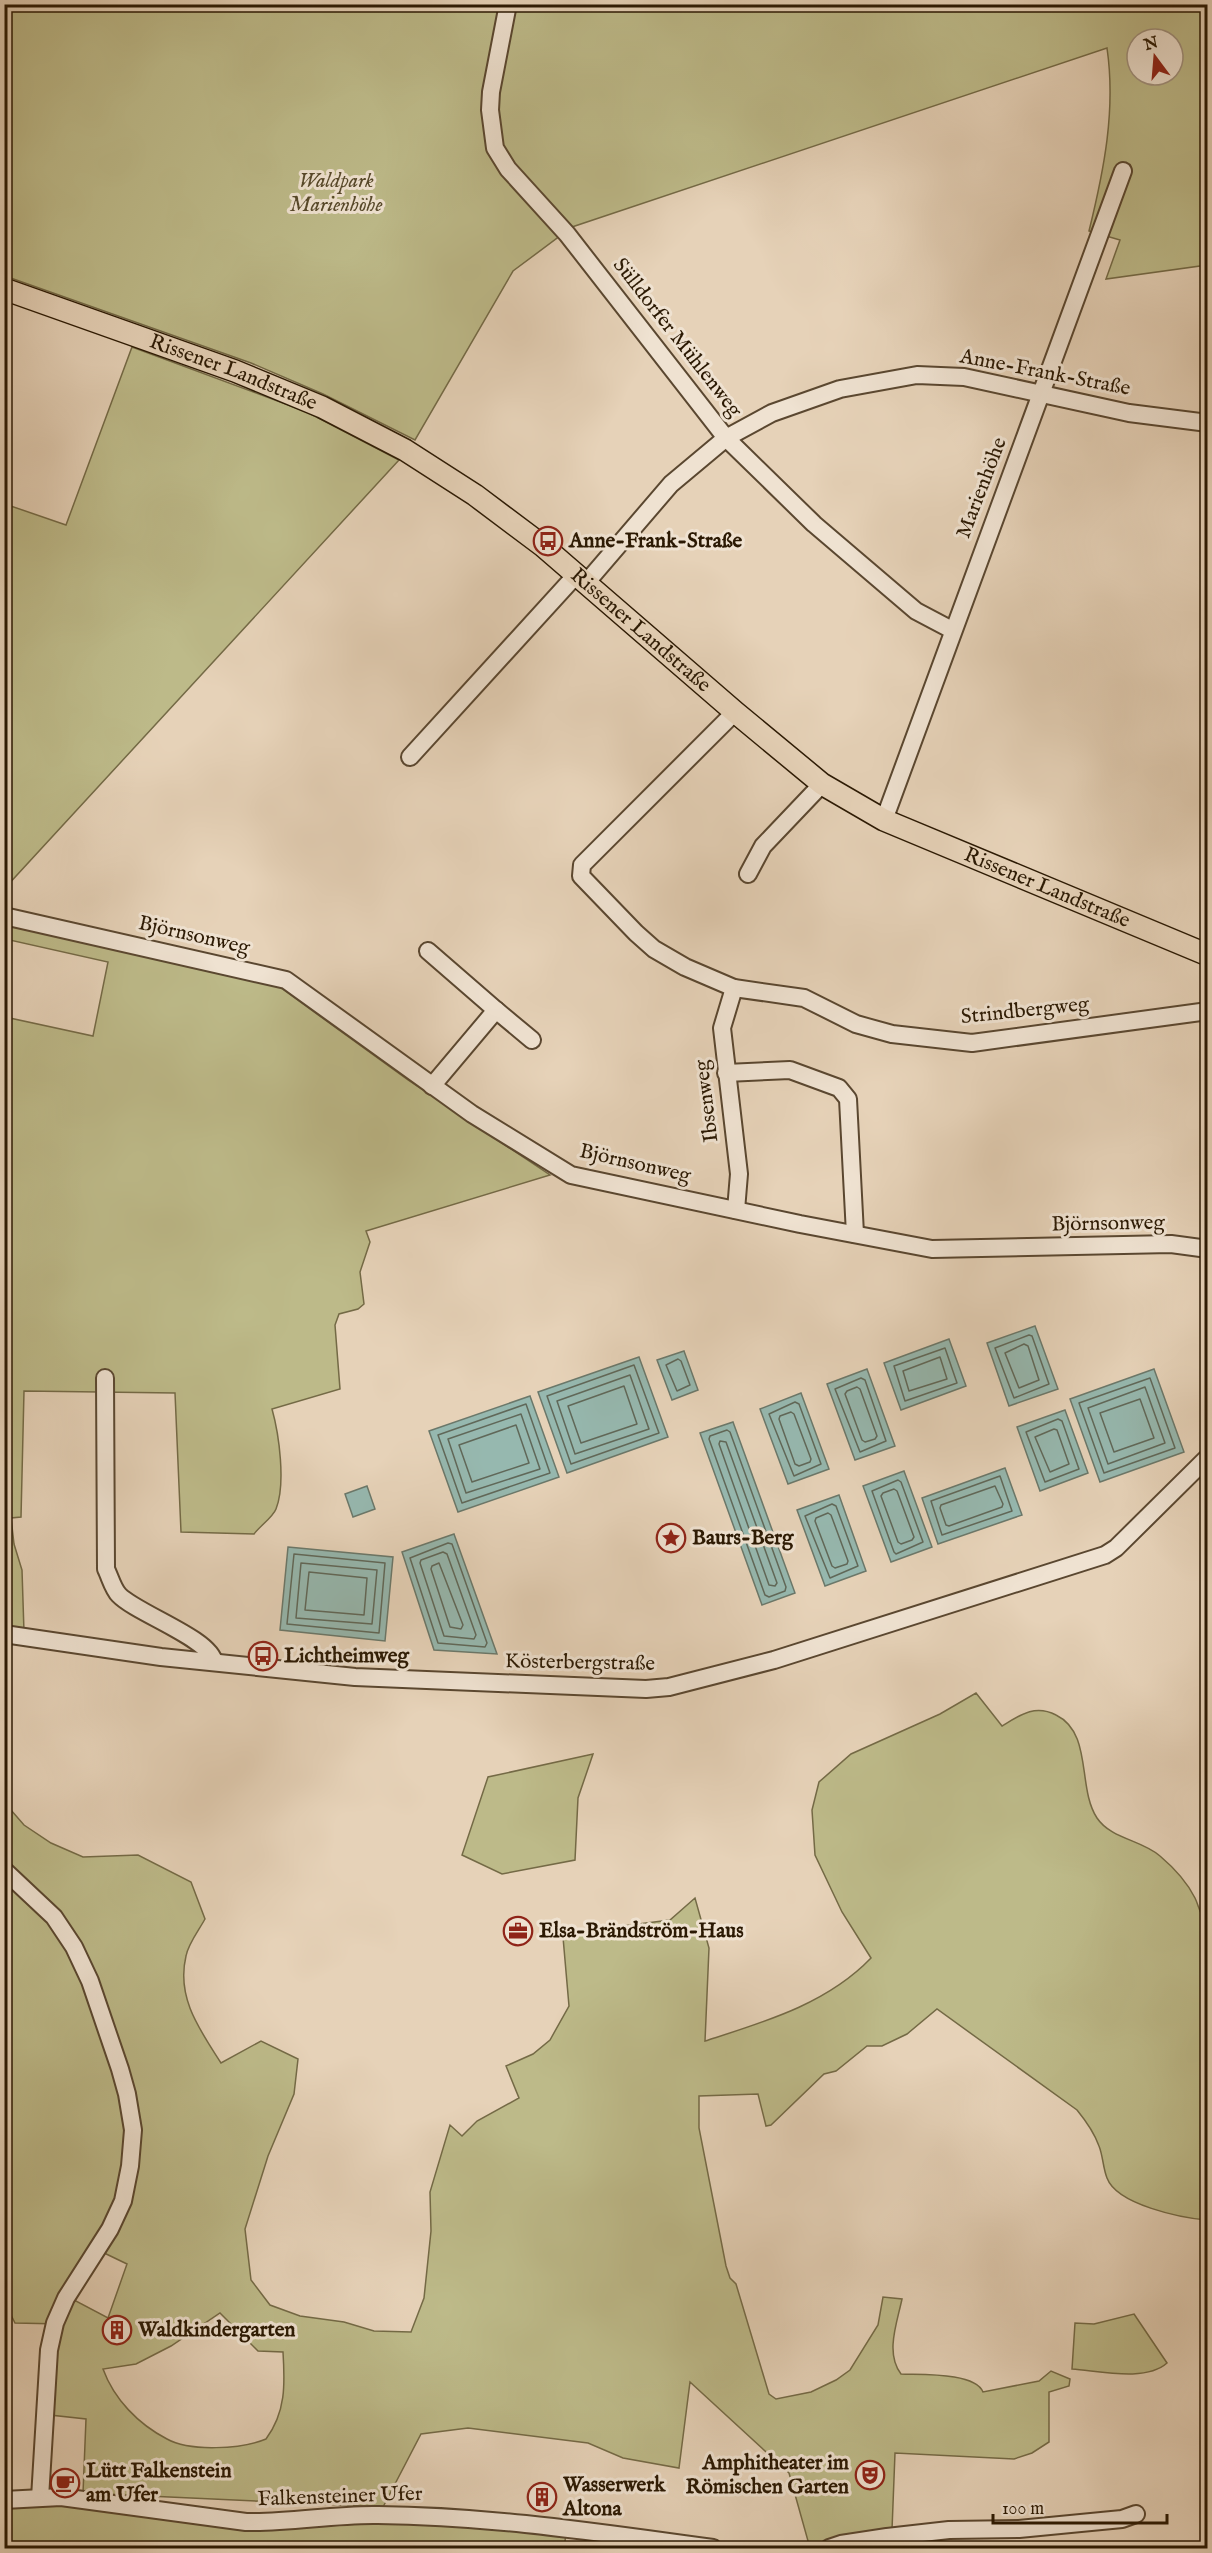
<svg xmlns="http://www.w3.org/2000/svg" width="1212" height="2553" viewBox="0 0 1212 2553" font-family="'IM FELL English',serif">
<rect width="100%" height="100%" fill="#e6d2b8"/>
<filter id="stains"><feTurbulence type="fractalNoise" baseFrequency=".00333" numOctaves="4"/><feColorMatrix values="0 0 0 0 .2 0 0 0 0 .09 0 0 0 0 .02 0 0 0 .5 -.17"/></filter>
<radialGradient id="worn" r=".72"><stop offset=".6" stop-color="#630" stop-opacity="0"/><stop offset="1" stop-color="#630" stop-opacity=".3"/></radialGradient>
<!-- green -->
<g fill="#bdba89" stroke="#746a46" stroke-width="1.5" fill-rule="evenodd">
<path d="M5 5H1207V265L1106 279 1120 240 1089 231C1104 170 1116 110 1107 48L572 227 513 271 415 440 323 394 251 363 5 276ZM1137 39H1173V75H1137Z"/>
<polygon points="132,347 307,412 399,460 5,888 5,504 66,525"/>
<path d="M5 924 277 985 408 1080 550 1175 366 1231 370 1242 360 1272 364 1304 358 1309 339 1314 335 1325 340 1389 272 1409C279 1434 286 1484 276 1509 273 1517 260 1526 254 1534L181 1532 175 1393 24 1391 21 1517 11 1518 14 1544 22 1570 24 1632 4 1624 5 1017 93 1036 108 962 5 939Z"/>
<path d="M976 1693 1002 1726C1020 1715 1035 1704 1056 1715 1093 1733 1077 1788 1097 1818 1111 1839 1142 1840 1160 1856 1173 1867 1187 1882 1195 1898 1199 1906 1200 1916 1207 1922V2220C1182 2218 1117 2205 1107 2178 1103 2168 1103 2156 1099 2146 1094 2132 1086 2121 1077 2110L937 2009 907 2034 882 2046H867L836 2071 824 2074 771 2125 766 2126 758 2094 699 2096V2128L726 2266 730 2278 736 2284 769 2394 776 2399 811 2392 836 2380 850 2370 878 2325 883 2297 902 2299C897 2323 885 2353 901 2374 920 2375 975 2372 983 2392L1039 2381 1051 2371 1070 2379 1069 2386 1049 2392V2442L1032 2453 1014 2459 895 2453 892 2530 814 2548H810L789 2473 690 2382 679 2468 623 2458 588 2443 468 2428 421 2434 383 2507 83 2493 86 2419 50 2415 56 2345 61 2324 15 2323 5 2303 4 1802 24 1825 51 1843 83 1857 138 1855 191 1882 205 1919C199 1930 188 1944 186 1956 176 1998 200 2030 221 2063L261 2041 298 2059 294 2094 268 2156 245 2229 251 2280 270 2305 300 2316 344 2322 374 2331 411 2332 424 2298 431 2231 430 2192 450 2125 462 2136 477 2121 519 2098 506 2066 533 2054 550 2040 569 2006 563 1937 607 1928 670 1920 695 1898 709 1948 705 2041C764 2022 827 2004 871 1958L842 1912 815 1855 812 1810 819 1782 851 1754 940 1714ZM100 2251 127 2264 108 2318 72 2299ZM220 2313 258 2351 283 2352C285 2384 286 2412 266 2439 242 2449 190 2452 167 2439 138 2424 114 2399 103 2369L136 2364 171 2346Z"/>
<polygon points="593,1754 578,1798 575,1860 502,1874 462,1855 488,1777"/>
<path d="M1134 2314 1167 2363C1146 2382 1100 2371 1072 2369L1075 2323 1094 2324Z"/>
<polygon points="60,2504 395,2521 566,2534 564,2548 18,2548 5,2540 5,2507"/>
</g>
<!-- water -->
<g fill="#96b8af" stroke="#6b786a" stroke-width="1.5">
<polygon points="1035,1326 1058,1389 1009,1406 987,1343"/>
<polygon points="949,1339 966,1386 901,1410 884,1363"/>
<polygon points="684,1351 698,1390 672,1400 657,1360"/>
<polygon points="639,1357 668,1437 567,1473 538,1392"/>
<polygon points="867,1369 895,1446 855,1460 827,1384"/>
<polygon points="1154,1369 1184,1452 1100,1482 1070,1399"/>
<polygon points="801,1393 829,1469 788,1484 760,1409"/>
<polygon points="530,1396 559,1477 458,1512 429,1431"/>
<polygon points="1065,1410 1088,1473 1040,1491 1017,1427"/>
<polygon points="733,1422 795,1593 762,1605 700,1433"/>
<polygon points="1005,1468 1022,1515 938,1544 922,1498"/>
<polygon points="904,1471 932,1547 891,1562 863,1486"/>
<polygon points="367,1486 375,1509 353,1517 345,1494"/>
<polygon points="839,1495 866,1571 825,1586 797,1510"/>
<polygon points="454,1534 497,1654 434,1650 402,1552"/>
<polygon points="288,1547 393,1557 385,1641 280,1630"/>
</g>
<g fill="none" stroke-linecap="round" stroke-linejoin="round">
<!-- shore -->
<g stroke="#606859" stroke-width="1.5">
<polygon points="1029,1335 1032,1336 1049,1384 1014,1398 995,1348"/>
<polygon points="1024,1344 1028,1346 1039,1380 1019,1388 1005,1353"/>
<polygon points="945,1348 957,1383 905,1401 894,1366"/>
<polygon points="940,1357 947,1379 909,1391 903,1371"/>
<polygon points="678,1359 681,1361 690,1385 677,1391 666,1365"/>
<polygon points="634,1365 659,1433 571,1464 547,1396"/>
<polygon points="630,1375 649,1429 575,1454 557,1401"/>
<polygon points="861,1378 865,1380 886,1441 860,1452 835,1389"/>
<polygon points="1150,1378 1175,1448 1104,1473 1079,1403"/>
<polygon points="624,1386 637,1424 581,1443 568,1406"/>
<polygon points="857,1387 860,1389 877,1436 875,1439 865,1442 862,1440 845,1394 847,1391"/>
<polygon points="1145,1387 1165,1443 1108,1464 1088,1408"/>
<polygon points="1140,1399 1154,1438 1114,1452 1100,1413"/>
<polygon points="795,1402 799,1404 821,1464 794,1476 769,1414"/>
<polygon points="526,1404 550,1473 462,1503 438,1435"/>
<polygon points="791,1412 794,1414 811,1459 810,1462 799,1466 795,1464 779,1419 780,1416"/>
<polygon points="521,1414 540,1469 466,1493 448,1439"/>
<polygon points="1058,1419 1062,1421 1079,1469 1045,1482 1026,1432"/>
<polygon points="516,1425 529,1463 472,1482 459,1445"/>
<polygon points="1054,1429 1057,1430 1069,1464 1050,1472 1035,1437"/>
<polygon points="727,1430 730,1432 786,1587 785,1591 769,1597 765,1595 709,1439 710,1436"/>
<polygon points="720,1441 726,1442 777,1583 775,1586 769,1585 719,1444"/>
<polygon points="1000,1476 1012,1511 942,1535 931,1501"/>
<polygon points="898,1480 901,1482 923,1542 896,1554 894,1552 872,1491"/>
<polygon points="995,1486 1003,1504 1002,1507 949,1526 946,1525 940,1508 941,1505"/>
<polygon points="894,1489 897,1491 914,1537 912,1540 901,1544 898,1542 881,1496 883,1493"/>
<polygon points="832,1504 836,1506 858,1566 830,1578 805,1516"/>
<polygon points="828,1513 831,1515 848,1561 847,1564 835,1568 832,1566 815,1521 816,1518"/>
<polygon points="448,1543 452,1544 487,1643 485,1647 438,1643 410,1558"/>
<polygon points="443,1552 447,1554 476,1635 474,1639 444,1636 420,1563 421,1560"/>
<polygon points="294,1554 385,1563 379,1633 287,1624"/>
<polygon points="301,1563 377,1570 372,1624 296,1618"/>
<polygon points="439,1563 463,1625 461,1629 450,1627 431,1569 432,1566"/>
<polygon points="309,1572 367,1578 364,1615 305,1610"/>
</g>
<!-- minor casing -->
<g stroke="#5a4730" stroke-width="20">
<g id="minor">
<polyline points="508,4 491,92 490,110 495,148 508,169 567,234 726,438 814,524 916,611 952,630"/>
<polyline points="586,583 671,484 726,438 772,413 840,389 917,375 964,377 1129,413 1208,423"/>
<polyline points="735,712 582,865 581,876 636,933 654,949 685,967 734,988 804,998 856,1024 892,1034 972,1043 1208,1011"/>
<polyline points="410,757 576,575"/>
<polyline points="884,820 1123,171"/>
<polyline points="748,874 763,846 822,784"/>
<polyline points="4,916 286,980 472,1114 571,1175 800,1224 932,1249 1171,1244 1208,1249"/>
<polyline points="428,951 496,1010"/>
<polyline points="734,988 722,1028 739,1174 736,1210"/>
<polyline points="726,1073 790,1070 839,1088 848,1099 855,1234"/>
<polyline points="432,1086 496,1010 532,1040"/>
<path d="M105 1378 106 1569C110 1577 113 1589 119 1595 136 1613 211 1639 214 1662"/>
<polyline points="4,1634 161,1657 355,1677 646,1689 669,1687 774,1660 1105,1555 1116,1548 1208,1457"/>
<polyline points="4,1870 54,1917 74,1947 90,1981 120,2069 127,2094 133,2130 130,2166 123,2201 110,2229 66,2298 55,2323 49,2350 40,2498"/>
<path d="M4 2500 61 2497 246 2522C290 2523 334 2514 378 2515 491 2516 601 2533 713 2548"/>
<polyline points="829,2548 841,2544 887,2537 949,2530 1019,2529 1122,2519 1136,2514"/>
</g>
</g>
<!-- major casing -->
<g stroke="#2b1903" stroke-width="24">
<g id="major">
<path id="s1" d="M4 289 235 371 322 407 405 450 475 495 543 546 735 712 822 784 884 820 1208 955"/>
</g>
</g>
<!-- minor -->
<use href="#minor" stroke="#efe2d1" stroke-width="16"/>
<!-- major -->
<use href="#major" stroke="#e6d2b8" stroke-width="21"/>
</g>
<!-- icons -->
<defs>
<g id="bus-ring" transform="scale(1.5)"><circle r="9.5" fill="#efe2d1" stroke="#8f2418" stroke-width="1.5"/><path d="M-5-6H5V4H4V6H2V4H-2V6H-4V4H-5ZM-3.5-4V0h7V-4ZM-3.5 1.2v1.5H-2V1.2ZM2 1.2v1.5H3.5V1.2Z" fill="#8f2418"/></g>
<g id="sight-ring" transform="scale(1.5)"><circle r="9.5" fill="#efe2d1" stroke="#8f2418" stroke-width="1.5"/><path d="M0-6L1.8-2.2L6-1.7L2.9 1.2L3.7 5.4L0 3.3L-3.7 5.4L-2.9 1.2L-6-1.7L-1.8-2.2Z" fill="#8f2418"/></g>
<g id="office-ring" transform="scale(1.5)"><circle r="9.5" fill="#efe2d1" stroke="#8f2418" stroke-width="1.5"/><path d="M-6-3h4V-5.5h4V-3h4V5H-6ZM-1-4.5V-3h2v-1.5ZM-6 0V1H6V0Z" fill="#8f2418"/></g>
<g id="building-ring" transform="scale(1.5)"><circle r="9.5" fill="#efe2d1" stroke="#8f2418" stroke-width="1.5"/><path d="M-4-6H4V6H1V3H-1V6H-4ZM-2.5-4.3h1.7v1.8h-1.7ZM.8-4.3h1.7v1.8H.8ZM-2.5-1h1.7V.8h-1.7ZM.8-1h1.7V.8H.8Z" fill="#8f2418"/></g>
<g id="theatre-ring" transform="scale(1.5)"><circle r="9.5" fill="#efe2d1" stroke="#8f2418" stroke-width="1.5"/><path d="M-5-5.5Q0-4 5-5.5V0Q5 5 0 6Q-5 5-5 0ZM-3.3-2.5H-1v1.5H-3.3ZM1-2.5H3.3v1.5H1ZM-2.8 1Q0 5.5 2.8 1Z" fill="#8f2418"/></g>
<g id="cafe-ring" transform="scale(1.5)"><circle r="9.5" fill="#efe2d1" stroke="#8f2418" stroke-width="1.5"/><path d="M-5.5-4.5H6V0H3Q3 3.5 0 3.5H-2.5Q-5.5 3.5-5.5 0ZM3-3.2v2h1.7v-2ZM-6 4.5H4V6H-6Z" fill="#8f2418"/></g>
</defs>
<g fill-rule="evenodd">
<use href="#bus-ring" x="548" y="541"/>
<use href="#sight-ring" x="671" y="1538"/>
<use href="#bus-ring" x="263" y="1656"/>
<use href="#office-ring" x="518" y="1931"/>
<use href="#building-ring" x="117" y="2330"/>
<use href="#theatre-ring" x="870" y="2475"/>
<use href="#cafe-ring" x="65" y="2483"/>
<use href="#building-ring" x="542" y="2497"/>
</g>
<g text-anchor="middle" dominant-baseline="central" stroke-width="6" stroke-linejoin="round" paint-order="stroke">
<!-- park labels -->
<g font-size="21" font-style="italic" fill="#57492b" stroke="#efe2d1">
<text x="336" y="181">Waldpark<tspan x="336" dy="24">Marienhöhe</tspan></text>
</g>
<!-- street labels -->
<g font-size="21" fill="#2b1903" stroke="#efe2d1">
<text transform="translate(677 338) rotate(52)">Sülldorfer Mühlenweg</text>
<text transform="translate(1045 373) rotate(11)">Anne-Frank-Straße</text>
<text stroke="none"><textPath href="#s1" startOffset="244">Rissener Landstraße</textPath></text>
<text transform="translate(982 488) rotate(-69)">Marienhöhe</text>
<text stroke="none"><textPath href="#s1" startOffset="730">Rissener Landstraße</textPath></text>
<text stroke="none"><textPath href="#s1" startOffset="1216">Rissener Landstraße</textPath></text>
<text transform="translate(194 936) rotate(13)">Björnsonweg</text>
<text transform="translate(1025 1011) rotate(-6)">Strindbergweg</text>
<text transform="translate(707 1101) rotate(-97)">Ibsenweg</text>
<text transform="translate(635 1164) rotate(13)">Björnsonweg</text>
<text transform="translate(1108 1224) rotate(-1)">Björnsonweg</text>
<text transform="translate(580 1663) rotate(1)">Kösterbergstraße</text>
<text transform="translate(340 2497) rotate(-2)">Falkensteiner Ufer</text>
</g>
<!-- poi labels -->
<g font-size="21" font-weight="bold" fill="#2b1903" stroke="#efe2d1" text-anchor="start">
<text x="569" y="541">Anne-Frank-Straße</text>
<text x="692" y="1538">Baurs-Berg</text>
<text x="284" y="1656">Lichtheimweg</text>
<text x="539" y="1931">Elsa-Brändström-Haus</text>
<text x="138" y="2330">Waldkindergarten</text>
<text x="849" y="2463" text-anchor="end">Amphitheater im<tspan x="849" dy="24">Römischen Garten</tspan></text>
<text x="86" y="2471">Lütt Falkenstein<tspan x="86" dy="24">am Ufer</tspan></text>
<text x="563" y="2485">Wasserwerk<tspan x="563" dy="24">Altona</tspan></text>
</g>
</g>
<!-- margin -->
<rect width="1212" height="2553" fill="none" stroke="#e6d2b8" stroke-width="24"/>
<rect x="6" y="6" width="1200" height="2541" fill="none" stroke="#2b1903" stroke-width="3"/>
<rect x="12" y="12" width="1188" height="2529" fill="none" stroke="#2b1903" stroke-width="1.5"/>
<!-- north arrow -->
<g transform="translate(1155 57) rotate(344)"><circle r="28" fill="#efe2d1" stroke="#a1927f" stroke-width="1.5"/>
<path d="M0-4.5L10 22L0 15L-10 22Z" fill="#8f2418"/>
<text y="-9" font-size="16" font-weight="bold" text-anchor="middle" fill="#2b1903">N</text>
</g>
<!-- scale -->
<path d="M993 2514v9h174v-9" fill="none" stroke="#2b1903" stroke-width="3"/>
<text x="1002" y="2514" font-size="18" fill="#2b1903" stroke="#efe2d1" stroke-width="4.5" paint-order="stroke">100 m</text>
<rect width="100%" height="100%" filter="url(#stains)"/>
<rect width="100%" height="100%" fill="url(#worn)"/>
</svg>
